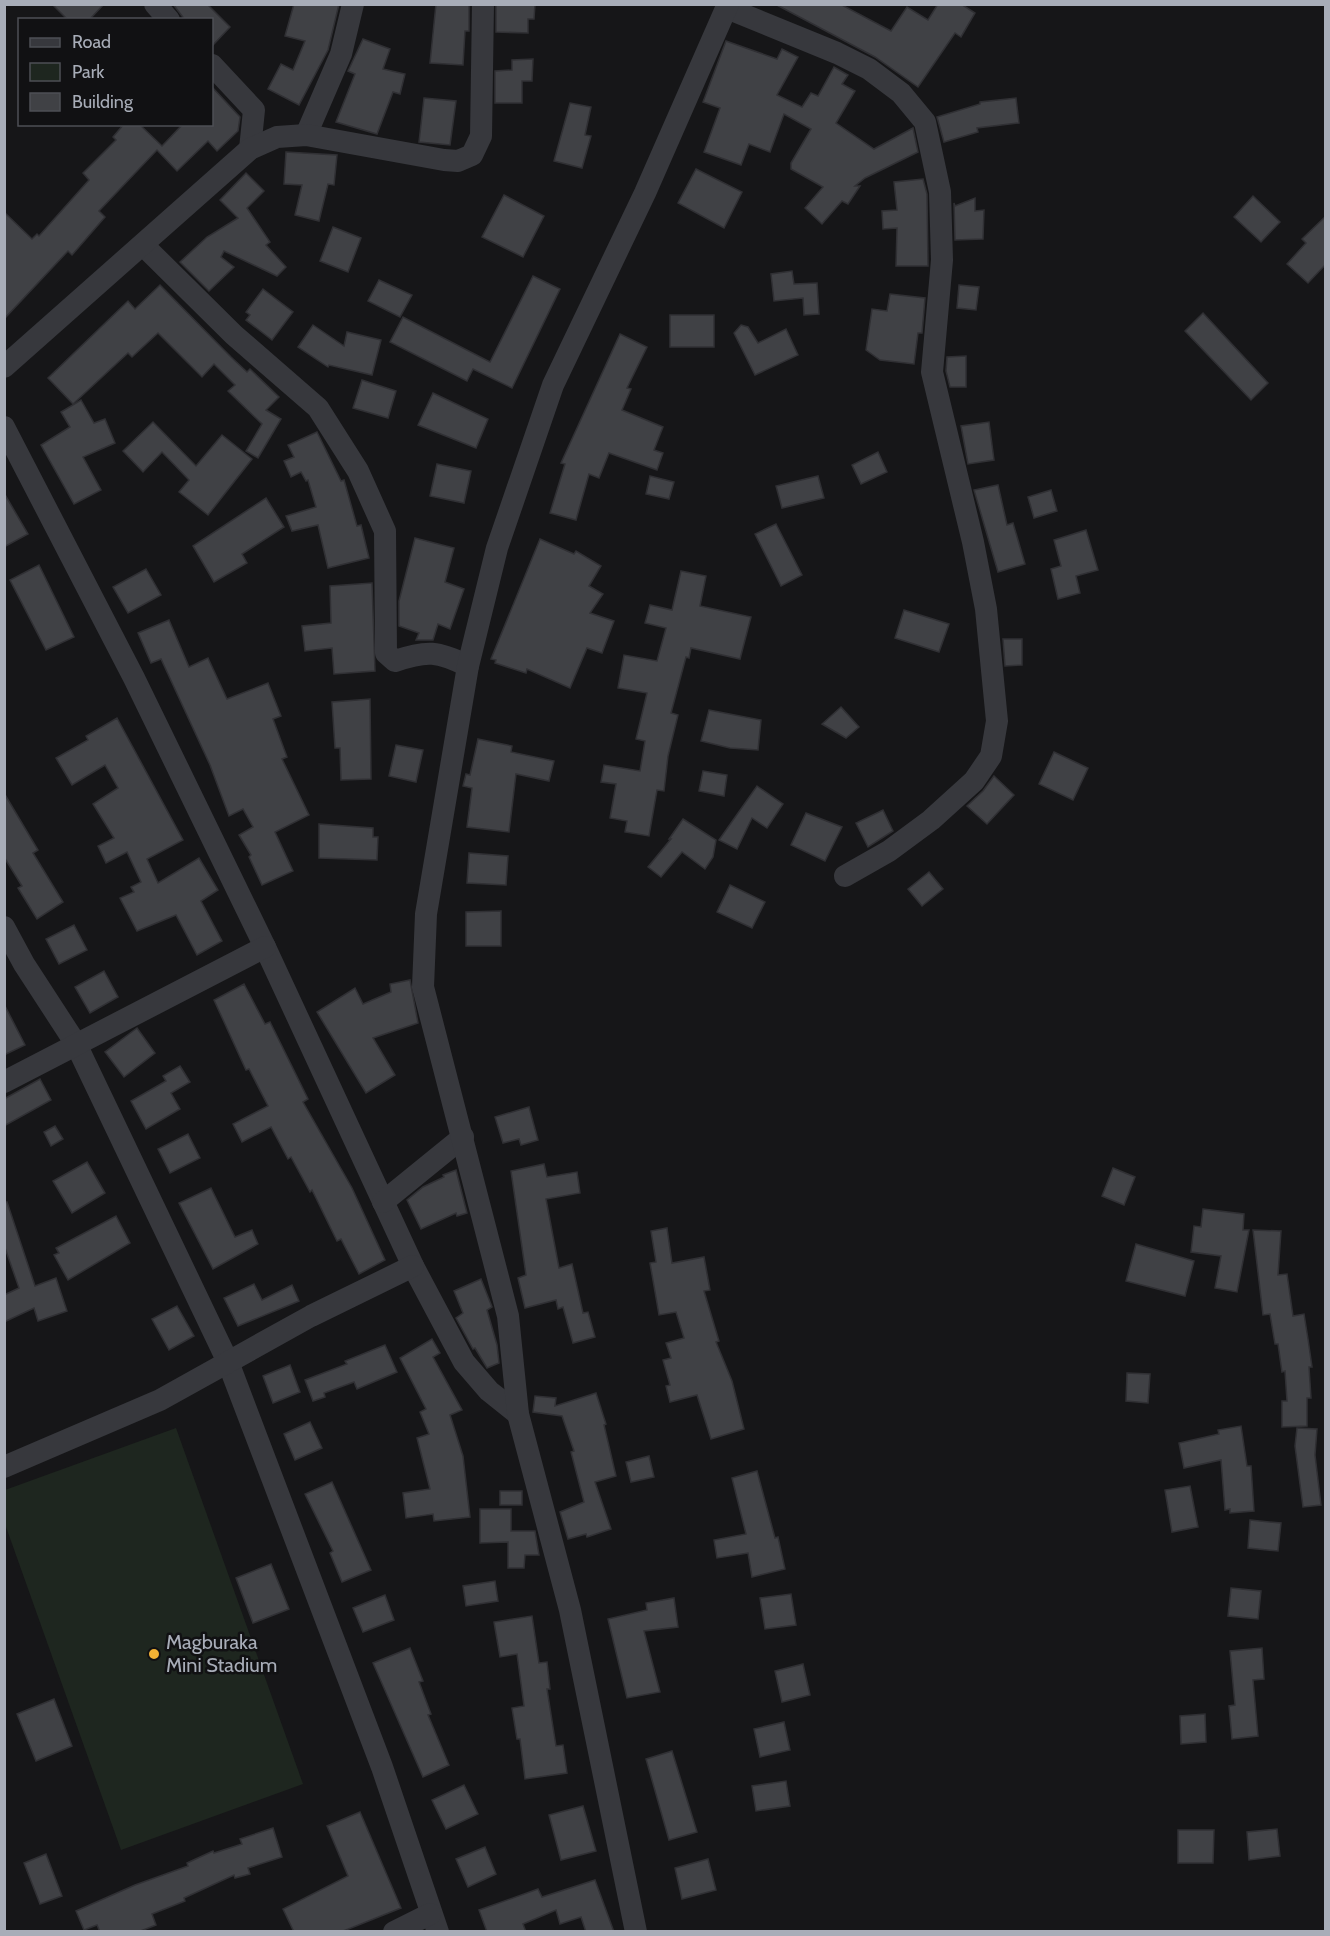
<svg xmlns="http://www.w3.org/2000/svg" width="1330" height="1936" viewBox="0 0 1330 1936" font-family="Cabin,sans-serif">
<rect width="100%" height="100%" fill="#161618"/>
<!-- green -->
<polygon fill="#1e261f" points="176,1428 303,1784 121,1850 5,1524 5,1490"/>
<!-- building -->
<g fill="#404145" stroke="#303034" stroke-width="1.5">
<polygon points="52,4 104,4 89,20 68,20"/>
<polygon points="173,4 207,4 230,27 212,46 212,20 185,20"/>
<polygon points="294,4 339,4 328,50 299,105 268,89 281,64 293,70 305,41 285,36"/>
<polygon points="436,4 469,4 469,31 465,31 463,65 430,63"/>
<polygon points="496,4 535,4 534,19 528,19 528,33 496,32"/>
<polygon points="775,4 840,4 891,31 907,7 928,20 938,4 961,4 975,13 961,37 955,33 918,87 875,57"/>
<polygon points="363,39 390,49 383,69 405,74 400,94 393,92 377,134 336,122 355,74 348,71"/>
<polygon points="726,41 777,59 782,49 798,57 777,95 802,107 811,93 818,96 834,67 848,75 842,84 855,91 836,123 874,149 913,128 918,152 865,178 855,186 860,186 848,204 842,201 822,224 805,208 823,187 791,169 791,163 811,129 784,114 770,152 749,144 741,165 704,152 720,108 703,102"/>
<polygon points="533,59 532,81 522,81 522,103 495,103 495,71 512,70 512,60"/>
<polygon points="212,87 240,117 238,131 217,151 208,141 177,171 157,150 99,211 105,217 72,255 68,251 4,319 4,212 32,239 37,234 39,236 89,180 83,173 116,140 113,137 124,124 139,124 162,146 183,124 212,124"/>
<polygon points="424,98 456,101 450,145 419,142"/>
<polygon points="1016,98 1019,123 977,128 978,132 944,142 937,117 980,104 980,102"/>
<polygon points="570,103 591,107 585,135 591,136 582,168 554,161"/>
<polygon points="286,152 337,155 334,185 328,184 319,221 295,215 302,185 284,184"/>
<polygon points="696,169 742,192 724,228 678,203"/>
<polygon points="246,173 264,191 247,208 270,242 266,245 286,267 277,276 224,251 221,257 234,267 209,291 180,262 207,237 238,218 220,200"/>
<polygon points="923,179 927,194 928,266 896,266 897,228 883,229 882,211 897,210 894,182"/>
<polygon points="504,195 544,216 523,257 482,237"/>
<polygon points="1253,196 1280,222 1261,242 1234,217"/>
<polygon points="975,198 975,211 984,210 983,239 955,240 954,203 955,206"/>
<polygon points="1326,216 1326,264 1308,283 1287,264 1306,243 1302,239"/>
<polygon points="333,227 361,238 348,272 320,261"/>
<polygon points="792,271 794,284 817,283 819,314 804,315 803,298 774,301 771,274"/>
<polygon points="533,276 560,289 512,388 473,369 467,381 390,342 403,317 490,362"/>
<polygon points="379,280 412,295 400,317 368,301"/>
<polygon points="160,285 231,357 247,372 250,369 279,397 266,410 281,419 258,458 246,451 262,424 228,391 235,385 214,364 202,377 158,333 132,357 128,353 73,404 48,378 128,301 135,309"/>
<polygon points="959,285 979,287 976,310 957,308"/>
<polygon points="263,289 293,312 272,340 246,320 250,315 246,312"/>
<polygon points="890,294 925,298 922,333 918,333 914,364 880,360 866,350 872,309 887,311"/>
<polygon points="1203,313 1268,383 1251,400 1185,331"/>
<rect x="670" y="315" width="44" height="32"/>
<polygon points="313,325 344,346 347,332 381,340 372,375 329,365 328,367 298,347"/>
<polygon points="741,325 748,327 758,343 786,329 798,355 755,375 734,333"/>
<polygon points="620,334 647,347 627,388 631,389 622,410 663,427 654,450 663,453 657,470 609,453 599,478 589,474 576,520 550,513 565,464 561,463"/>
<polygon points="966,356 966,387 950,387 946,371 947,357"/>
<polygon points="362,380 396,391 388,418 353,408"/>
<polygon points="433,393 488,419 476,448 418,425"/>
<polygon points="81,400 94,423 105,419 115,443 83,457 101,490 74,504 41,445 70,427 61,412"/>
<polygon points="153,422 196,466 222,435 252,459 208,515 179,492 189,480 162,452 143,472 123,451"/>
<polygon points="989,422 994,460 968,464 961,426"/>
<polygon points="317,432 341,481 344,480 357,526 361,525 369,558 328,568 318,525 292,531 286,516 316,507 308,480 306,481 301,472 291,477 284,461 294,457 288,445"/>
<polygon points="878,452 887,472 861,484 852,465"/>
<polygon points="437,464 471,471 464,503 430,496"/>
<polygon points="650,476 674,482 669,499 646,494"/>
<polygon points="818,476 824,498 782,508 776,486"/>
<polygon points="998,485 1007,525 1013,523 1025,564 998,572 974,490"/>
<polygon points="1051,490 1057,511 1034,518 1028,497"/>
<polygon points="4,493 28,534 4,547"/>
<polygon points="266,498 284,527 242,554 247,563 214,582 193,546"/>
<polygon points="776,524 802,575 781,586 755,534"/>
<polygon points="1086,530 1098,570 1076,576 1080,593 1058,599 1051,569 1061,566 1054,540"/>
<polygon points="415,538 454,548 445,582 464,589 450,629 438,624 433,640 416,640 419,633 399,626 399,601"/>
<polygon points="540,539 574,554 576,551 601,566 589,586 603,594 590,613 614,621 602,653 587,648 570,688 527,669 526,673 495,663 496,660 491,659"/>
<polygon points="39,565 74,637 46,650 10,580"/>
<polygon points="146,569 161,595 128,613 113,587"/>
<polygon points="681,571 706,576 700,606 751,617 740,659 691,648 689,658 686,657 671,713 678,715 668,756 664,791 657,790 649,836 625,832 627,821 610,818 616,784 601,782 604,765 640,771 645,741 636,739 647,693 618,688 624,655 657,661 666,628 645,623 650,605 672,610"/>
<polygon points="372,583 375,671 334,674 332,648 305,651 302,626 331,623 330,586"/>
<polygon points="904,610 949,624 939,652 895,638"/>
<polygon points="169,620 189,667 208,658 227,699 268,683 281,716 273,719 287,757 282,759 309,815 275,832 293,871 262,885 249,857 251,855 239,835 253,827 243,809 229,816 210,765 161,659 151,663 138,633"/>
<polygon points="1003,639 1022,639 1022,665 1005,666"/>
<polygon points="370,699 371,779 341,780 340,748 335,748 332,702"/>
<polygon points="841,707 859,727 846,738 822,724"/>
<polygon points="709,710 761,720 758,750 730,748 701,741"/>
<polygon points="117,718 183,840 147,859 158,883 199,858 218,890 201,901 222,941 197,955 176,915 137,931 120,898 134,892 131,887 141,882 127,852 106,863 98,846 114,838 93,804 118,788 105,765 72,785 56,758 88,740 86,736"/>
<polygon points="478,739 512,746 511,752 554,761 549,781 516,774 509,832 467,827 472,788 463,786 466,774 470,775"/>
<polygon points="396,745 423,750 416,782 389,776"/>
<polygon points="1054,752 1088,768 1073,800 1039,784"/>
<polygon points="703,771 727,775 724,796 699,791"/>
<polygon points="994,776 1014,795 987,824 967,806 983,791"/>
<polygon points="757,786 783,804 767,828 752,818 737,849 719,840"/>
<polygon points="4,793 38,850 33,853 63,902 37,919 18,888 22,886 4,857"/>
<polygon points="883,810 893,831 868,847 856,823"/>
<polygon points="806,813 842,827 825,861 791,845"/>
<polygon points="683,819 716,840 713,857 705,869 682,852 661,877 648,867 671,839 669,839"/>
<polygon points="319,824 373,828 373,837 378,837 377,860 319,858"/>
<polygon points="469,853 508,856 506,885 467,883"/>
<polygon points="929,872 943,889 922,906 908,889"/>
<polygon points="730,885 765,902 752,928 717,912"/>
<polygon points="501,911 501,946 466,946 466,912"/>
<polygon points="74,925 87,950 59,964 46,939"/>
<polygon points="104,971 118,997 90,1013 75,987"/>
<polygon points="410,980 418,1023 373,1038 395,1075 366,1093 317,1012 355,988 363,1004 391,992 390,984"/>
<polygon points="244,984 265,1024 270,1022 308,1099 303,1102 352,1188 385,1260 359,1274 341,1239 337,1241 312,1190 310,1192 291,1157 288,1159 271,1127 242,1142 233,1124 268,1106 249,1069 246,1070 214,1000"/>
<polygon points="4,1004 25,1045 4,1055"/>
<polygon points="137,1028 155,1053 124,1077 105,1052"/>
<polygon points="180,1066 190,1082 171,1093 180,1109 146,1129 131,1101 166,1081 163,1076"/>
<polygon points="40,1079 51,1100 4,1126 4,1099"/>
<polygon points="529,1107 538,1140 521,1145 519,1139 503,1143 495,1117"/>
<polygon points="55,1126 63,1139 51,1146 44,1132"/>
<polygon points="188,1134 200,1158 170,1173 158,1149"/>
<polygon points="87,1162 105,1193 72,1213 53,1181"/>
<polygon points="544,1164 547,1177 577,1172 580,1193 546,1199 559,1268 572,1264 583,1313 588,1312 595,1337 573,1343 563,1307 558,1309 556,1300 525,1308 518,1278 526,1275 511,1171"/>
<polygon points="1113,1168 1135,1177 1124,1205 1102,1196"/>
<polygon points="456,1170 467,1213 457,1216 456,1213 421,1229 407,1200 423,1187 444,1177 443,1175"/>
<polygon points="211,1188 235,1237 252,1230 258,1244 213,1269 179,1203"/>
<polygon points="4,1202 7,1202 35,1286 56,1278 67,1311 38,1321 34,1308 4,1322 4,1295 19,1288 4,1245"/>
<polygon points="1203,1209 1244,1214 1243,1230 1249,1230 1237,1292 1215,1288 1221,1256 1191,1252 1194,1226 1201,1227"/>
<polygon points="116,1216 130,1243 68,1280 54,1255 59,1253 56,1248"/>
<polygon points="667,1228 672,1263 704,1257 710,1290 704,1291 719,1341 716,1342 732,1381 744,1429 711,1439 697,1395 670,1402 666,1386 670,1385 663,1360 671,1358 666,1343 684,1338 676,1312 659,1315 650,1263 656,1262 651,1231"/>
<polygon points="1253,1230 1281,1231 1278,1275 1287,1274 1293,1316 1304,1314 1308,1339 1312,1367 1309,1367 1311,1398 1307,1398 1307,1426 1282,1427 1282,1401 1287,1401 1285,1371 1282,1372 1278,1344 1275,1344 1270,1314 1263,1315"/>
<polygon points="1136,1244 1194,1261 1185,1296 1126,1281"/>
<polygon points="481,1279 492,1307 487,1310 497,1345 499,1363 487,1368 475,1348 473,1349 456,1318 463,1313 454,1291"/>
<polygon points="254,1284 262,1300 292,1285 299,1301 238,1326 224,1298"/>
<polygon points="177,1306 194,1336 169,1350 152,1319"/>
<polygon points="432,1339 440,1353 433,1357 462,1410 450,1415 463,1456 470,1517 434,1521 433,1514 406,1518 403,1493 430,1489 417,1438 429,1434 420,1412 426,1409 400,1358"/>
<polygon points="385,1345 397,1372 357,1389 354,1382 324,1393 325,1397 313,1401 305,1380 347,1364 345,1361"/>
<polygon points="290,1365 300,1392 273,1403 263,1376"/>
<polygon points="1127,1373 1150,1374 1148,1403 1126,1401"/>
<polygon points="596,1393 606,1424 604,1425 616,1476 595,1482 611,1529 587,1537 586,1534 568,1539 560,1512 584,1502 571,1452 574,1451 562,1416 533,1412 535,1396 556,1398 555,1406"/>
<polygon points="310,1422 322,1448 295,1460 284,1434"/>
<polygon points="1241,1426 1247,1466 1251,1466 1254,1511 1230,1513 1230,1509 1225,1510 1221,1460 1184,1468 1179,1443 1219,1434 1218,1430"/>
<polygon points="1297,1428 1317,1429 1315,1455 1321,1505 1303,1507 1295,1446"/>
<polygon points="649,1456 654,1477 631,1482 626,1462"/>
<polygon points="757,1471 775,1538 778,1537 785,1569 752,1577 748,1553 717,1558 714,1540 746,1534 732,1478"/>
<polygon points="332,1482 371,1570 342,1582 330,1553 333,1551 305,1494"/>
<polygon points="1190,1486 1198,1527 1172,1532 1165,1490"/>
<rect x="500" y="1491" width="22" height="14"/>
<polygon points="480,1509 511,1509 511,1531 535,1531 539,1555 525,1555 524,1568 508,1568 508,1542 480,1543"/>
<polygon points="1250,1520 1281,1523 1278,1551 1248,1548"/>
<polygon points="271,1564 289,1609 253,1623 236,1578"/>
<polygon points="495,1581 498,1601 466,1606 463,1586"/>
<polygon points="1231,1588 1261,1591 1258,1619 1228,1616"/>
<polygon points="791,1594 796,1625 765,1629 760,1598"/>
<polygon points="385,1595 394,1620 363,1632 353,1608"/>
<polygon points="674,1598 678,1627 644,1631 660,1692 627,1698 608,1619 647,1610 646,1603"/>
<polygon points="532,1616 539,1663 547,1662 550,1689 547,1689 556,1746 563,1745 567,1773 525,1779 520,1739 517,1739 512,1708 524,1706 517,1654 500,1657 494,1622"/>
<polygon points="410,1648 423,1681 419,1682 431,1714 428,1715 449,1765 423,1777 373,1663"/>
<polygon points="1262,1648 1264,1679 1253,1680 1258,1736 1232,1739 1229,1706 1235,1705 1230,1651"/>
<polygon points="803,1664 810,1695 782,1702 775,1671"/>
<polygon points="54,1699 72,1746 36,1761 17,1714"/>
<polygon points="1205,1714 1206,1742 1181,1744 1180,1716"/>
<polygon points="784,1722 790,1750 760,1757 754,1729"/>
<polygon points="672,1751 697,1832 669,1840 646,1759"/>
<polygon points="786,1781 790,1806 756,1811 752,1786"/>
<polygon points="464,1785 478,1814 446,1829 432,1800"/>
<polygon points="583,1806 596,1851 561,1860 549,1815"/>
<polygon points="360,1812 401,1908 341,1932 294,1932 283,1909 348,1876 327,1826"/>
<polygon points="273,1828 282,1857 248,1868 250,1874 235,1878 234,1875 184,1898 185,1901 152,1914 156,1925 138,1932 100,1932 97,1925 84,1930 76,1911 135,1885 188,1866 187,1863 213,1851 214,1853 242,1844 240,1839"/>
<polygon points="1277,1829 1280,1856 1249,1860 1247,1832"/>
<polygon points="1178,1830 1214,1830 1213,1863 1178,1863"/>
<polygon points="485,1847 496,1874 468,1887 456,1859"/>
<polygon points="46,1854 62,1896 40,1904 24,1863"/>
<polygon points="708,1859 716,1890 682,1899 675,1868"/>
<polygon points="595,1880 614,1932 586,1932 581,1917 560,1924 556,1910 523,1924 526,1932 487,1932 479,1910 538,1889 542,1897"/>
</g>
<g fill="none" stroke-linecap="round" stroke-linejoin="round">
<!-- minor -->
<g stroke="#37383d" stroke-width="22">
<polyline points="155,4 169,20"/>
<polyline points="727,8 837,53 869,69 901,93 925,122 940,192 942,260 932,372 973,542 986,609 997,721 991,756 974,781 931,820 889,851 845,876"/>
<polyline points="212,65 254,110 250,149"/>
<polyline points="306,135 341,54 353,4"/>
<path d="M143 245 234 335 318 408 358 471 385 531 386 653 395 661C427 650 438 651 468 666"/>
<polyline points="4,367 250,149 277,137 306,135 444,160 458,161 472,155 481,136 483,4"/>
<polyline points="4,427 134,678 265,947 413,1266 464,1362 489,1391 518,1414"/>
<polyline points="4,927 24,964 76,1044 228,1362 382,1767 438,1932"/>
<polyline points="4,1082 265,947"/>
<polyline points="383,1202 463,1137"/>
<polyline points="4,1467 160,1400 311,1316 413,1266"/>
<polyline points="394,1932 430,1914"/>
<polyline points="636,1932 570,1610 518,1414 508,1316 423,987 426,914 468,666 497,548 553,385 645,193 728,4"/>
</g>
</g>
<!-- markers -->
<circle fill="#f2b134" stroke="#111113" stroke-width="2" cx="154" cy="1654" r="6"/>
<g text-anchor="middle" dominant-baseline="central" stroke-width="5" stroke-linejoin="round" paint-order="stroke">
<!-- poi labels -->
<g font-size="20" fill="#a8adb8" stroke="#111113" text-anchor="start">
<text x="166" y="1642">Magburaka<tspan x="166" dy="23">Mini Stadium</tspan></text>
</g>
</g>
<!-- border -->
<rect width="1330" height="1936" fill="none" stroke="#a8adb8" stroke-width="12"/>
<!-- legend -->
<rect x="18" y="18" width="195" height="108" fill="#111113" stroke="#4d4f55" stroke-width="1.5"/>
<rect x="30" y="38" width="30" height="9" fill="#37383d" stroke="#4d4f55" stroke-width="1.5"/>
<text x="72" y="48" font-size="18" fill="#a8adb8">Road</text>
<rect x="30" y="63" width="30" height="18" fill="#1e261f" stroke="#4d4f55" stroke-width="1.5"/>
<text x="72" y="78" font-size="18" fill="#a8adb8">Park</text>
<rect x="30" y="93" width="30" height="18" fill="#404145" stroke="#4d4f55" stroke-width="1.5"/>
<text x="72" y="108" font-size="18" fill="#a8adb8">Building</text>
</svg>
